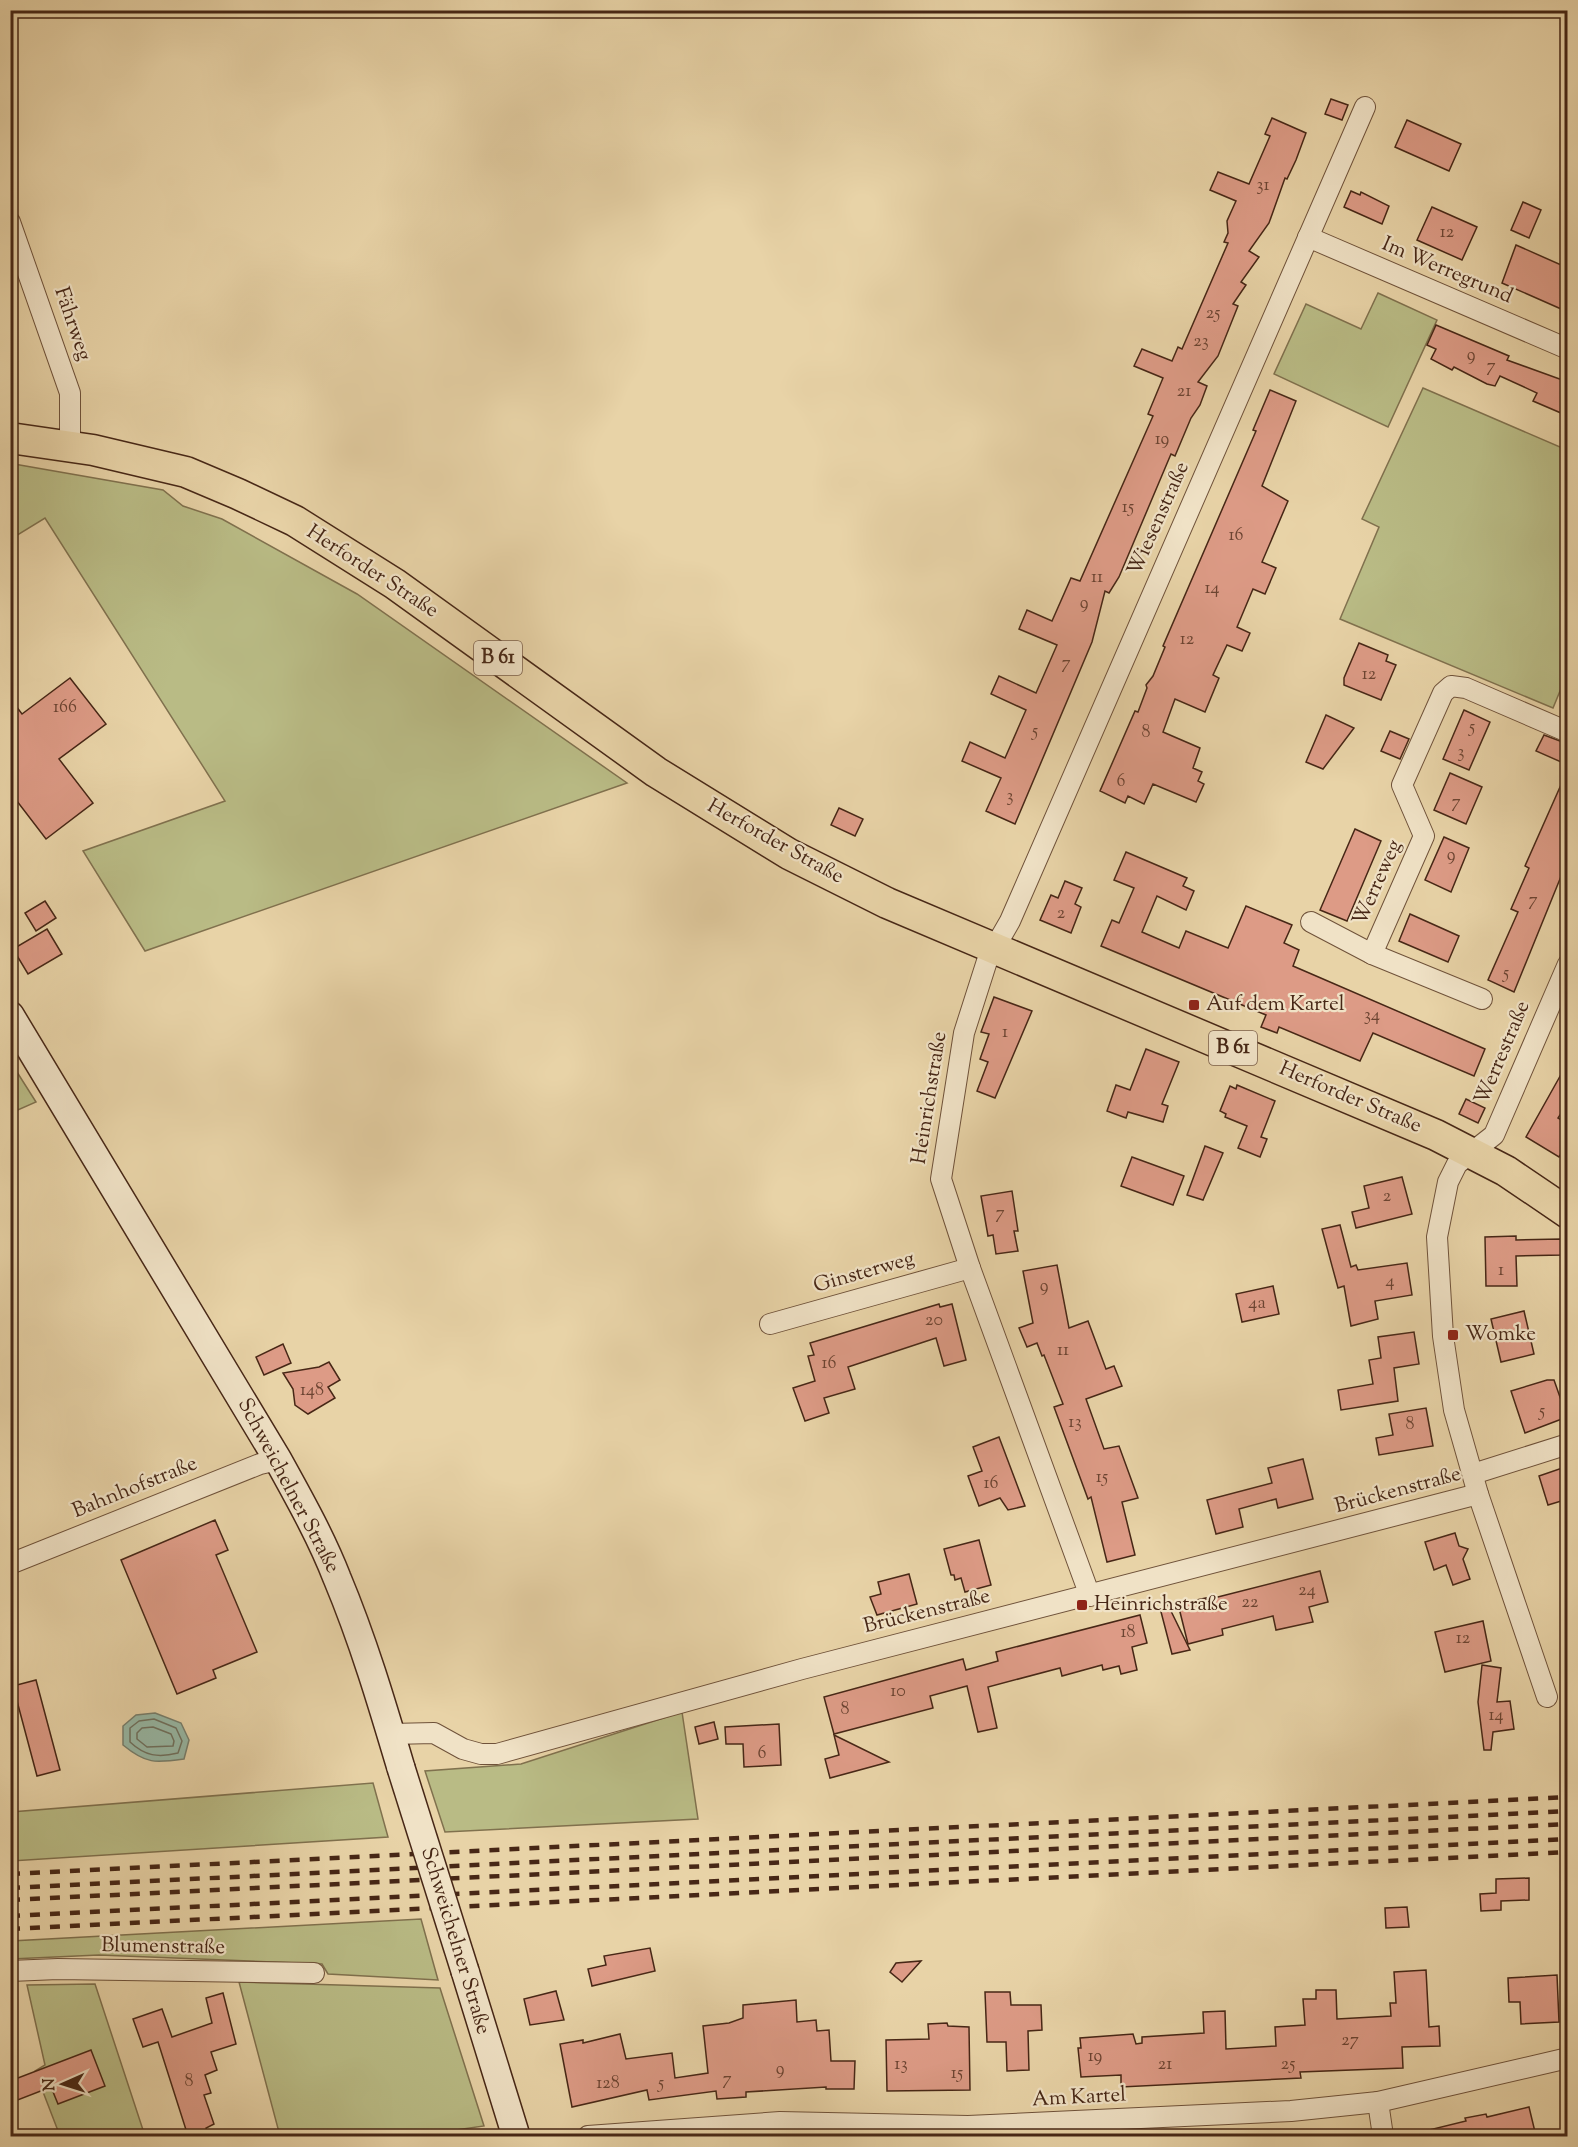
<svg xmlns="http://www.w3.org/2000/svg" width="1578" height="2147" viewBox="0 0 1578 2147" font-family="'Sorts Mill Goudy',serif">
<rect width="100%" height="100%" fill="#e8d3a7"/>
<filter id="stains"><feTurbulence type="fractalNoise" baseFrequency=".00333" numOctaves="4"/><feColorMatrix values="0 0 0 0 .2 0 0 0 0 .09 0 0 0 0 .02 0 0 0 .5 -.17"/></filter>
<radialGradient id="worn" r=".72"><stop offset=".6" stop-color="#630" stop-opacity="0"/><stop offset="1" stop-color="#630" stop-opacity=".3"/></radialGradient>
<!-- green -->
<g fill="#b9bb85" stroke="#80714e" stroke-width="1.5">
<polygon points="1378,293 1437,320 1388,427 1274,374 1306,304 1361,329"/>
<polygon points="1423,388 1567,450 1567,674 1553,708 1340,619 1379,527 1362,519"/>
<polygon points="14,464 163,490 183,506 222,519 357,594 627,783 145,951 83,851 225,801 45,518 11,539 10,465"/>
<polygon points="10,1061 36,1102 11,1113 10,1113"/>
<polygon points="682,1712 698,1819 445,1832 425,1771 521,1764"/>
<polygon points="373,1783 388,1837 11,1861 11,1812"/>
<polygon points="421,1919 438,1980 328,1974 322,1964 99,1955 11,1959 11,1941"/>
<polygon points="239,1982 440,1988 484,2126 414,2136 280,2136"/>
<polygon points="95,1984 145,2136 60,2136 35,2071 45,2065 27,1985"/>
</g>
<!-- water -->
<path fill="#97b8a5" stroke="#777e6c" stroke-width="1.5" d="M155 1713 181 1723 189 1740 184 1759C155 1763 146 1764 123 1745V1726L136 1715Z"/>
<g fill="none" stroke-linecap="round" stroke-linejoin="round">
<!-- shore -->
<g stroke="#6f705e" stroke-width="1.5">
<path d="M154 1719 176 1728 182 1741 178 1753C158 1758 145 1756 130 1742V1728L139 1721Z"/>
<polygon points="153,1727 171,1734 174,1741 173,1746 147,1747 137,1739 137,1733 142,1728"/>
</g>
</g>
<!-- building -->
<g fill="#dd9b86" stroke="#472716" stroke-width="1.5">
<polygon points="1331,99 1348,105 1342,120 1325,114"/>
<polygon points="1272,118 1306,133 1296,160 1287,179 1285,178 1269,223 1249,251 1259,257 1241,282 1246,285 1233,304 1238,306 1218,356 1198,382 1207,386 1200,405 1191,418 1175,456 1171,454 1119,577 1109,593 1105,591 1092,642 1015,824 986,811 1001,778 962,761 970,742 1005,758 1026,710 991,694 999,676 1036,693 1057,645 1019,629 1027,610 1052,621 1071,578 1080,581 1153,416 1148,414 1163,378 1134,366 1142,349 1172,361 1178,347 1182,349 1228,243 1224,242 1228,233 1227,221 1236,201 1210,190 1218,172 1249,184 1270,136 1265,134"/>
<polygon points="1407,120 1461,144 1449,171 1395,147"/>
<polygon points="1351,191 1360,195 1361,192 1389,206 1382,224 1344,207"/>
<polygon points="1523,202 1541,210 1529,238 1511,230"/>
<polygon points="1432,207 1477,227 1462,260 1417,240"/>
<polygon points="1516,245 1568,268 1568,312 1502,283"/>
<polygon points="1436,325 1509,356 1507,360 1568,382 1568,416 1533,401 1537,393 1500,376 1495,386 1487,384 1454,367 1452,370 1431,359 1436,349 1427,345"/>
<polygon points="1270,390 1296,401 1262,486 1288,501 1262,562 1276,568 1265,594 1253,589 1237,627 1250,633 1242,651 1227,645 1213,675 1219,678 1205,712 1175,699 1163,732 1200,748 1193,768 1202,772 1198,781 1204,784 1196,802 1153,784 1144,804 1128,796 1125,803 1100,791 1135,711 1138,712 1147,688 1146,685 1153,676 1165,647 1163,646 1256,431 1253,430"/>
<polygon points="1359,643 1388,655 1386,661 1396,665 1381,700 1344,685 1344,678"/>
<polygon points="70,678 106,724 59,759 93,803 46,839 10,792 10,698 22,714"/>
<polygon points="1464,710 1490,722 1469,770 1443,759"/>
<polygon points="1326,715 1354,728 1323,769 1306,762"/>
<polygon points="1390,731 1409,739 1400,759 1381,751"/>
<polygon points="1544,735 1568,744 1568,765 1536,751"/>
<polygon points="1568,769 1568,877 1562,874 1514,992 1488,980 1518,912 1511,909 1529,868 1525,866"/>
<polygon points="1450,773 1482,787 1466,824 1434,810"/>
<polygon points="839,808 863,819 855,836 831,825"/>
<polygon points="1355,829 1381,841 1347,921 1320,910"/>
<polygon points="1444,837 1469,848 1451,892 1425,880"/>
<polygon points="1126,852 1187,878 1183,886 1194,891 1186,910 1157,896 1142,932 1179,948 1186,931 1228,948 1246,906 1292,925 1284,943 1299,950 1293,966 1485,1049 1474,1076 1373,1033 1360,1061 1279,1027 1277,1033 1261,1027 1266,1015 1101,946 1112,920 1119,923 1134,888 1114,880"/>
<polygon points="1065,881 1082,888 1075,904 1081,907 1071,933 1040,920 1051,895 1058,898"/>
<polygon points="45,901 56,918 36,931 25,913"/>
<polygon points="1410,914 1459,936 1448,962 1399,941"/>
<polygon points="47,929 62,954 28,974 13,949"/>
<polygon points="994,997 1032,1011 995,1098 977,1091 988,1062 980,1059 989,1034 981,1032"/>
<polygon points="1146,1049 1179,1062 1162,1104 1168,1106 1163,1122 1128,1112 1126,1118 1107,1111 1116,1085 1130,1090"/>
<polygon points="1568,1062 1568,1103 1558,1118 1568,1124 1568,1143 1559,1157 1526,1137"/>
<polygon points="1237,1085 1275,1101 1261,1137 1267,1139 1260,1157 1238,1148 1247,1126 1225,1117 1226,1114 1220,1111 1230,1086 1236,1089"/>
<polygon points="1466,1099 1485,1108 1478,1123 1459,1114"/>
<polygon points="1205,1146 1223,1153 1203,1200 1187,1195"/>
<polygon points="1132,1157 1184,1176 1173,1205 1121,1186"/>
<polygon points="1402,1177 1412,1214 1356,1228 1352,1212 1369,1208 1364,1186"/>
<polygon points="1012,1191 1018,1231 1014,1231 1018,1251 996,1254 993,1235 988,1236 981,1196"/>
<polygon points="1340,1225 1351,1267 1356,1265 1358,1270 1407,1263 1412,1295 1375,1301 1378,1319 1351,1326 1344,1286 1338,1288 1322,1229"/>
<polygon points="1516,1236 1516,1240 1561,1239 1562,1255 1516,1256 1517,1286 1486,1286 1485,1237"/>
<polygon points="1057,1265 1069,1328 1088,1321 1106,1369 1114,1366 1122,1386 1086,1399 1104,1449 1119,1446 1138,1498 1122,1502 1135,1555 1107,1562 1091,1497 1088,1499 1054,1407 1063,1404 1044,1355 1042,1356 1037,1343 1027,1347 1019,1328 1033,1323 1023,1271"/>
<polygon points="1273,1286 1279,1314 1242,1322 1236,1294"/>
<polygon points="939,1304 940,1307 952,1304 966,1360 944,1366 936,1338 848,1367 855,1389 824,1398 829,1413 805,1421 793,1388 815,1381 808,1356 814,1355 810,1343"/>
<polygon points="1524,1311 1534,1354 1501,1362 1491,1319"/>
<polygon points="1414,1332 1419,1364 1394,1368 1398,1401 1341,1410 1338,1390 1373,1384 1369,1360 1381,1358 1378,1337"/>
<polygon points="283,1344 291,1363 264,1375 256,1357"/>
<polygon points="329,1362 340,1380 328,1387 335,1398 308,1414 295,1405 293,1389 283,1373 319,1367"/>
<polygon points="1547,1380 1554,1380 1567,1417 1525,1433 1511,1391"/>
<polygon points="1426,1408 1433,1446 1379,1455 1376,1438 1393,1435 1389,1414"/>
<polygon points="999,1437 1025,1506 1008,1510 1000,1498 979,1506 968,1476 982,1471 973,1447"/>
<polygon points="1303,1459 1313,1499 1278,1508 1276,1499 1239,1509 1243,1527 1216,1534 1207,1500 1272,1483 1268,1468"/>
<polygon points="1568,1466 1568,1499 1548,1505 1539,1476"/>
<polygon points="215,1520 228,1550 216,1555 257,1652 213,1670 216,1678 177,1694 121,1560"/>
<polygon points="1455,1533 1459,1546 1468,1549 1463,1559 1470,1579 1453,1585 1446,1565 1434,1570 1425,1542"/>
<polygon points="979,1540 991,1585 965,1592 961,1578 955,1580 954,1575 951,1575 944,1549"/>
<polygon points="1320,1571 1328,1602 1309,1607 1313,1622 1276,1630 1273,1616 1222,1629 1223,1635 1188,1644 1178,1604 1206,1598 1206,1600"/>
<polygon points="909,1574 917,1604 877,1615 870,1597 881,1594 878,1582"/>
<polygon points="1168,1605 1190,1650 1172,1654 1160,1608"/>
<polygon points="1140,1615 1147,1643 1132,1647 1137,1670 1121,1674 1119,1666 1103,1670 1102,1665 1062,1676 1060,1668 988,1687 997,1728 978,1732 967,1686 930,1696 933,1708 834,1734 824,1697 963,1659 966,1670 998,1661 996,1652"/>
<polygon points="1483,1621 1491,1661 1445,1672 1435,1632"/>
<polygon points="1482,1665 1501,1668 1497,1702 1510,1701 1514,1729 1493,1732 1491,1750 1484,1750 1478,1702"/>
<polygon points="36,1680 60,1770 37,1776 13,1686"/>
<polygon points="714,1722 718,1739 699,1744 695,1727"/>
<polygon points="779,1724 781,1765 744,1767 743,1744 726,1744 725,1727"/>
<polygon points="834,1735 889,1762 830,1778 825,1759 839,1755"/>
<polygon points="1529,1878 1529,1900 1501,1901 1501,1910 1481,1911 1480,1894 1496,1893 1496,1879"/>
<polygon points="1407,1907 1409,1927 1386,1928 1385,1908"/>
<polygon points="650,1948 655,1971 592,1986 588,1969 606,1965 604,1956"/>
<polygon points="921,1961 902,1982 890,1972 896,1963"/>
<polygon points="1426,1970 1429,2027 1439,2026 1440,2046 1402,2047 1403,2068 1300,2072 1301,2078 1121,2087 1121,2075 1081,2077 1078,2048 1081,2048 1080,2038 1133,2034 1136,2044 1142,2043 1142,2037 1204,2033 1203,2012 1225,2011 1226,2049 1276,2046 1275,2027 1305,2025 1303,1999 1316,1999 1316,1990 1336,1990 1337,2019 1391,2016 1390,2003 1396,2003 1394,1972"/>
<polygon points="1557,1975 1559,2022 1521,2024 1520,2002 1509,2002 1508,1978"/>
<polygon points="556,1991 564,2020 530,2025 524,1999"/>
<polygon points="985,1992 1010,1992 1011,2005 1041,2005 1042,2030 1028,2031 1029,2070 1007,2071 1006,2042 987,2042"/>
<polygon points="223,1993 236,2044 211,2052 217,2070 205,2075 211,2093 204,2095 214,2124 206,2128 209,2136 188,2136 158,2042 143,2047 133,2019 162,2009 172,2037 212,2023 206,1998"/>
<polygon points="796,2000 797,2022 816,2020 817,2031 829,2030 831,2061 855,2061 854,2089 826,2089 826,2087 746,2092 746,2097 717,2099 716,2091 649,2100 647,2090 572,2107 560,2044 583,2040 583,2043 620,2034 626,2059 672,2053 675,2078 708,2073 703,2026 729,2023 743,2018 743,2005"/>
<polygon points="947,2023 948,2026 969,2027 970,2090 887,2091 886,2040 929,2039 928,2024"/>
<polygon points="91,2050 105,2086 58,2104 51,2087 10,2103 10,2081"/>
<polygon points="1529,2107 1536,2136 1430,2136 1429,2130 1466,2121 1465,2118 1486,2114 1487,2117"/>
</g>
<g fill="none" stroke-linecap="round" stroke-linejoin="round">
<!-- street casing -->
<g stroke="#6f523a" stroke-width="22">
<g id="street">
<polyline points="10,222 70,393 70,446"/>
<polyline points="1308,237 1568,349"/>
<polyline points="1311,922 1372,954 1482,999"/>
<polyline points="1372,954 1424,836 1402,785 1443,693 1451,686 1466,688 1568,732"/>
<polyline points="770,1324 970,1268"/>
<polyline points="1473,1474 1568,1444"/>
<polyline points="10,1564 260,1464 278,1460"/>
<polyline points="1090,1596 970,1268 941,1179 964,1033 987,961 1010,921 1365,107"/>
<polyline points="1547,1697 1478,1494 1454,1410 1443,1336 1437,1237 1448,1182 1457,1164 1494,1135 1568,964"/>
<polyline points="391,1734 434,1733 463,1749 481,1754 497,1754 802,1669 1478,1494"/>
<polyline points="10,1971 58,1969 314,1973"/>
<polyline points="1378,2102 1383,2136"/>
<polyline points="588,2136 780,2122 968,2126 1291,2111 1378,2102 1568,2058"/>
</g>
</g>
<!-- secondary casing -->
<g stroke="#472716" stroke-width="30">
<g id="secondary">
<path d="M10 1015 278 1460C299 1498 321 1537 337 1578 363 1640 382 1704 401 1768"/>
<polyline points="465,1971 516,2136"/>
</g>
</g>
<!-- primary casing -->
<g stroke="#472716" stroke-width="33">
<polyline id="primary" points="10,438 93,450 186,472 238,494 295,521 395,584 656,772 789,854 887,903 1436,1135 1506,1171 1568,1213"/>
</g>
<!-- street -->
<use href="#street" stroke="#f0e2c6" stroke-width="20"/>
<!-- secondary -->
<use href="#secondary" stroke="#f0e2c6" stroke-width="27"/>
<!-- primary -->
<use href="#primary" stroke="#e8d3a7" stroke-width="30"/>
<!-- rail -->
<g stroke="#472716" stroke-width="4.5" stroke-dasharray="10 10" stroke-linecap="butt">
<polyline points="10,1874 1568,1797"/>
<polyline points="10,1888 1568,1811"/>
<polyline points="10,1900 1568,1824"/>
<polyline points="10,1916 1568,1839"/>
<polyline points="10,1929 1568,1852"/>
</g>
<!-- secondary-bridge casing -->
<g stroke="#472716" stroke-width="30" stroke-linecap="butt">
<polyline id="secondary-bridge" points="401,1768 465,1971"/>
</g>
<!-- secondary-bridge -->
<use href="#secondary-bridge" stroke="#f0e2c6" stroke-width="27"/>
</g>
<!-- markers -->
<g fill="#8f2418" stroke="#f0e2c6" stroke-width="2">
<rect x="1188" y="999" width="12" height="12" rx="3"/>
<rect x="1447" y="1329" width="12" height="12" rx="3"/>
<rect x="1076" y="1599" width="12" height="12" rx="3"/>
</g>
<g text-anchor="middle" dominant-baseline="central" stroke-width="4.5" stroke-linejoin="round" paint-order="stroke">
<!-- number labels -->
<g font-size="18" fill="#6c4432">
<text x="1263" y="186">31</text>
<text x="1447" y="233">12</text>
<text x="1213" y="314">25</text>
<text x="1201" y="342">23</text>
<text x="1471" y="356">9</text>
<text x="1491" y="367">7</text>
<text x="1184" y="392">21</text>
<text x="1162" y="440">19</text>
<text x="1128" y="508">15</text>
<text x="1236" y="536">16</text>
<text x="1097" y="578">11</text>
<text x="1212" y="589">14</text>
<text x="1084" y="604">9</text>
<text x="1187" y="640">12</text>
<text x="1066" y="664">7</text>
<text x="1369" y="675">12</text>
<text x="65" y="708">166</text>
<text x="1472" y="728">5</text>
<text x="1035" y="732">5</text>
<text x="1146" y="733">8</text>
<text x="1461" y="753">3</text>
<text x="1121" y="782">6</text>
<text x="1010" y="797">3</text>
<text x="1456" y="803">7</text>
<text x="1451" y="856">9</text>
<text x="1533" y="901">7</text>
<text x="1061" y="914">2</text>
<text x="1506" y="974">5</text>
<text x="1372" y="1016">34</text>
<text x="1005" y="1033">1</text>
<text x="1387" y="1197">2</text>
<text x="1000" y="1214">7</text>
<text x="1501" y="1271">1</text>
<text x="1390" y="1282">4</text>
<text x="1044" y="1287">9</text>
<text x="1257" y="1304">4a</text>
<text x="934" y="1321">20</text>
<text x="1063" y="1351">11</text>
<text x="829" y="1364">16</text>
<text x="312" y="1391">148</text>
<text x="1542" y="1412">5</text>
<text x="1075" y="1423">13</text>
<text x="1410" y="1425">8</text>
<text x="1102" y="1478">15</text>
<text x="991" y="1484">16</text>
<text x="1307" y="1591">24</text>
<text x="1250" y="1603">22</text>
<text x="1128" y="1633">18</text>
<text x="1463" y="1639">12</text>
<text x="898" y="1692">10</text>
<text x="845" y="1710">8</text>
<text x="1496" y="1716">14</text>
<text x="762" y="1754">6</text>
<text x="1350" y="2041">27</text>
<text x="1095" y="2057">19</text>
<text x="901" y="2065">13</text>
<text x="1165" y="2065">21</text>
<text x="1288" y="2065">25</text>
<text x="780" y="2070">9</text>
<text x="957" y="2074">15</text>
<text x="727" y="2080">7</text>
<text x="189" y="2082">8</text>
<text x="608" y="2084">128</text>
<text x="661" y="2084">5</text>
</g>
<!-- shield labels -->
<g fill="#f0e2c6" stroke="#7a5f4b" stroke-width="1.5">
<rect x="474" y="641" width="48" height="34" rx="4.5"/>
<rect x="1209" y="1031" width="48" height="34" rx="4.5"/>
</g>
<g font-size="20" font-weight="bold" fill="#472716">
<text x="498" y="658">B 61</text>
<text x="1233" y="1048">B 61</text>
</g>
<!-- street labels -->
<g font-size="21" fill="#472716" stroke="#f0e2c6">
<text transform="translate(1447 271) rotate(23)">Im Werregrund</text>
<text transform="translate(72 324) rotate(71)">Fährweg</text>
<text transform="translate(1159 519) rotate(-66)">Wiesenstraße</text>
<text transform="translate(372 572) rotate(33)">Herforder Straße</text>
<text transform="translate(775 842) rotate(29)">Herforder Straße</text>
<text transform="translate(1378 883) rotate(-66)">Werreweg</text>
<text transform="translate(1503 1053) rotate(-67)">Werrestraße</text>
<text transform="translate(930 1098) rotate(-81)">Heinrichstraße</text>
<text transform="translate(1350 1098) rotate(23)">Herforder Straße</text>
<text transform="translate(864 1273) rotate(-16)">Ginsterweg</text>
<text transform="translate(288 1486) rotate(62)">Schweichelner Straße</text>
<text transform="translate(135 1488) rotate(-22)">Bahnhofstraße</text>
<text transform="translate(1398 1491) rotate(-15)">Brückenstraße</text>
<text transform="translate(927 1612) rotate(-14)">Brückenstraße</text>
<text transform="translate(455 1941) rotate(73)">Schweichelner Straße</text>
<text transform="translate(163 1947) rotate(1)">Blumenstraße</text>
<text transform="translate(1079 2098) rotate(-3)">Am Kartel</text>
</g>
<!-- poi labels -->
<g font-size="21" fill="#472716" stroke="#f0e2c6" text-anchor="start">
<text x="1206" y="1005">Auf dem Kartel</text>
<text x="1465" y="1335">Womke</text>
<text x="1094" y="1605">Heinrichstraße</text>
</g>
</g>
<!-- margin -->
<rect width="1578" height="2147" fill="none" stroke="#e8d3a7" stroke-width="36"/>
<rect x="12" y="12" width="1554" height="2123" fill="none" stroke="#472716" stroke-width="3"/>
<rect x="18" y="18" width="1542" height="2111" fill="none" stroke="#472716" stroke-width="1.5"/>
<!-- north arrow -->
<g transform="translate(63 2084) rotate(267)" stroke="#f0e2c6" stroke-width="4.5" paint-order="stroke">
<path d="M0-4.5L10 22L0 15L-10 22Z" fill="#472716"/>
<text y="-9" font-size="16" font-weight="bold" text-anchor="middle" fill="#472716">N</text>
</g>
<rect width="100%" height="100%" filter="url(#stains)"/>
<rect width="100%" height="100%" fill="url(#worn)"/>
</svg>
